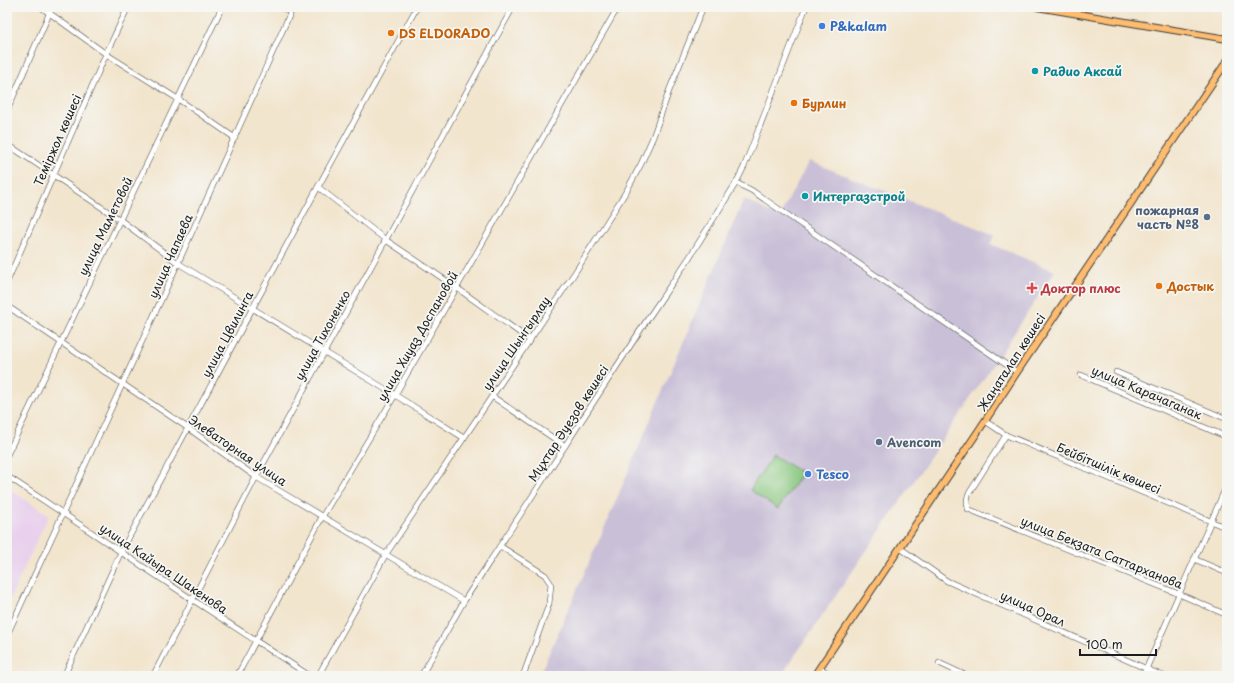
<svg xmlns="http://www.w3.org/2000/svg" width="1234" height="683" viewBox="0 0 1234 683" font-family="'Playpen Sans',sans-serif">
<rect width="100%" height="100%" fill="#f6f6f2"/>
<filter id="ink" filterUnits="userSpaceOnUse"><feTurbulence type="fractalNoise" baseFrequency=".025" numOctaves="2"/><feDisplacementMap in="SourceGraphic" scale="8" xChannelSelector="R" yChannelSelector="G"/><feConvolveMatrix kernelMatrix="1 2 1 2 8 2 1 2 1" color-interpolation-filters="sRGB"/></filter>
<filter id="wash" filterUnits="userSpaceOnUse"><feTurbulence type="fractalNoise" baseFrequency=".012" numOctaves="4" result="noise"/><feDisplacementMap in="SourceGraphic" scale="16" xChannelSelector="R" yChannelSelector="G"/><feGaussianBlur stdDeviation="0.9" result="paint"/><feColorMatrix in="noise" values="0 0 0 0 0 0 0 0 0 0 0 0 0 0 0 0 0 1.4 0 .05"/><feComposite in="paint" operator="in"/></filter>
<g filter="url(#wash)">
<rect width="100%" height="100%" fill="#f2e5ce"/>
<!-- built -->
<polygon fill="#e9d1ed" points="7,488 49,515 7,605"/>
<!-- industrial -->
<polygon fill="#c9bfd7" points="809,161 995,235 990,244 1055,271 994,364 781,676 539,676 606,524 744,199 779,217"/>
<!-- green -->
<polygon fill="#87c67d" stroke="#52714c" points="773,455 802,473 778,509 750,490"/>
</g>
<g filter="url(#ink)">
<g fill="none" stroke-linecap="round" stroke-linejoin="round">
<!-- minor casing -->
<g stroke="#3c3a37" stroke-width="6">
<g id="minor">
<polyline points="41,7 106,54 178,99 235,138"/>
<polyline points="281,7 291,12"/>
<polyline points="7,111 52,7"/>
<polyline points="7,144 119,219 178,263 395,395 464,438"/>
<polyline points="736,183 751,190 1017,372"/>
<polyline points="318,187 386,240 457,288 530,340"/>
<polyline points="7,282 106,54 128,7"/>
<polyline points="7,306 188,428 256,477 464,601"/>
<polyline points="1116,372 1227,419"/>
<polyline points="1081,375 1227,437"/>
<polyline points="493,397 565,446"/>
<polyline points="985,421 1006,435 1227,528"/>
<polyline points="1006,435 968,495 967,502 968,509 1179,594 1227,615"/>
<polyline points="7,455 222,7"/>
<polyline points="7,476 193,600 310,676"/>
<polyline points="500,546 545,575 551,584 549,604 523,676"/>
<polyline points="900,548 947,581 1163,676"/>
<polyline points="1194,559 1227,573"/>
<polyline points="7,635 178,263 293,7"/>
<polyline points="939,663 967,676"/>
<polyline points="820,668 832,676"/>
<polyline points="64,676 121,552 318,187 417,7"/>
<polyline points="153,676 256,477 513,7"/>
<polyline points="237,676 322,517 395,395 618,7"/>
<polyline points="318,676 386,554 574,274 627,190 641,164 653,137 669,91 703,7"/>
<polyline points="421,676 464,601 647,320 689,258 736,183 744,167 806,7"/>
<polyline points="1143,676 1227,485"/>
</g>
</g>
<!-- major casing -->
<g stroke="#3c3a37" stroke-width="8">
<g id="major">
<polyline points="1037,7 1227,39"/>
<polyline points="814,676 985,421 1017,372 1227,61"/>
</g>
</g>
<!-- minor -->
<use href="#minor" stroke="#fff" stroke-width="5"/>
<!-- major -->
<use href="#major" stroke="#fdbc6f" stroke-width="6"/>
</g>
</g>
<!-- markers -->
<g fill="#3f7fe0" stroke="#f6f6f2" stroke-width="1.5">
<circle cx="822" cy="26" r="4"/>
<circle cx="808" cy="474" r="4"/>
</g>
<g fill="#e8710a" stroke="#f6f6f2" stroke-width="1.5">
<circle cx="391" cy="33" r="4"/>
<circle cx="794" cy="103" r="4"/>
<circle cx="1159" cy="286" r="4"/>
</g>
<g fill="#0f9aa8" stroke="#f6f6f2" stroke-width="1.5">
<circle cx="1035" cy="71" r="4"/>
<circle cx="805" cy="196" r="4"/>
</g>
<g fill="#5c6f8a" stroke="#f6f6f2" stroke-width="1.5">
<circle cx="1207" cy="217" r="4"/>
<circle cx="879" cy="442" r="4"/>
</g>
<path fill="#e0444e" stroke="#f6f6f2" stroke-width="1.5" d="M1030 282h4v4h4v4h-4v4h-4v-4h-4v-4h4z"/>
<g text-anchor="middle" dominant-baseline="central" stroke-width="3.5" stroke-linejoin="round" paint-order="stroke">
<!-- shop labels -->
<g font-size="12" font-weight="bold" fill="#366cbe" stroke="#f6f6f2" text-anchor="start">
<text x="830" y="26">P&amp;kalam</text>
<text x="816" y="474">Tesco</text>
</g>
<!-- food labels -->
<g font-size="12" font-weight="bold" fill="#c56008" stroke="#f6f6f2" text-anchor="start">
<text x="399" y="33">DS ELDORADO</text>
<text x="802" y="103">Бурлин</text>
<text x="1167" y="286">Достык</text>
</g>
<!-- culture labels -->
<g font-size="12" font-weight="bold" fill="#0d838f" stroke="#f6f6f2" text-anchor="start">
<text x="1043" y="71">Радио Аксай</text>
<text x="813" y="196">Интергазстрой</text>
</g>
<!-- street labels -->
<g font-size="12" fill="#1c1c1c" stroke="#f6f6f2">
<text transform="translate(57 140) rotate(-66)">Теміржол көшесі</text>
<text transform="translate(105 226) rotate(-64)">улица Маметовой</text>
<text transform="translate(170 256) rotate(-66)">улица Чапаева</text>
<text transform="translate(227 334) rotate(-62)">улица Цвилинга</text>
<text transform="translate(322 335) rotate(-61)">улица Тихоненко</text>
<text transform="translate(417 336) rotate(-60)">улица Хиуаз Доспановой</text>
<text transform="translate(516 343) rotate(-56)">улица Шынгырлау</text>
<text transform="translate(1011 362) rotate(-57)">Жаңаталап көшесі</text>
<text transform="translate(1147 392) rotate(23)">улица Карачаганак</text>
<text transform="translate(568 423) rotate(-57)">Мұхтар Әуезов көшесі</text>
<text transform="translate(238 450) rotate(34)">Элеваторная улица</text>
<text transform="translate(1109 468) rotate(23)">Бейбітшілік көшесі</text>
<text transform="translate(1102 552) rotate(22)">улица Бекзата Саттарханова</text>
<text transform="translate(164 568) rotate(34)">улица Кайыра Шакенова</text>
<text transform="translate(1033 608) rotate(24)">улица Орал</text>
</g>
<!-- service labels -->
<g font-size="12" font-weight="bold" fill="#4e5e75" stroke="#f6f6f2" text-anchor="end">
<text x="1199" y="210">пожарная<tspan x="1199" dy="14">часть №8</tspan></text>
<text x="887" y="442" text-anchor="start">Avencom</text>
</g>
<!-- health labels -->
<g font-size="12" font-weight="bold" fill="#be3a42" stroke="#f6f6f2" text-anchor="start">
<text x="1041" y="288">Доктор плюс</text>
</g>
</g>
<!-- margin -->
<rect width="1234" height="683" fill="none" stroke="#f6f6f2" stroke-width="24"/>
<!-- scale -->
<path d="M1080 649v6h76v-6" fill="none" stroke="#1c1c1c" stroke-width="2"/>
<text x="1086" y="649" font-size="12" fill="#1c1c1c" stroke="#f6f6f2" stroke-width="3" paint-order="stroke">100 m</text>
</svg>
